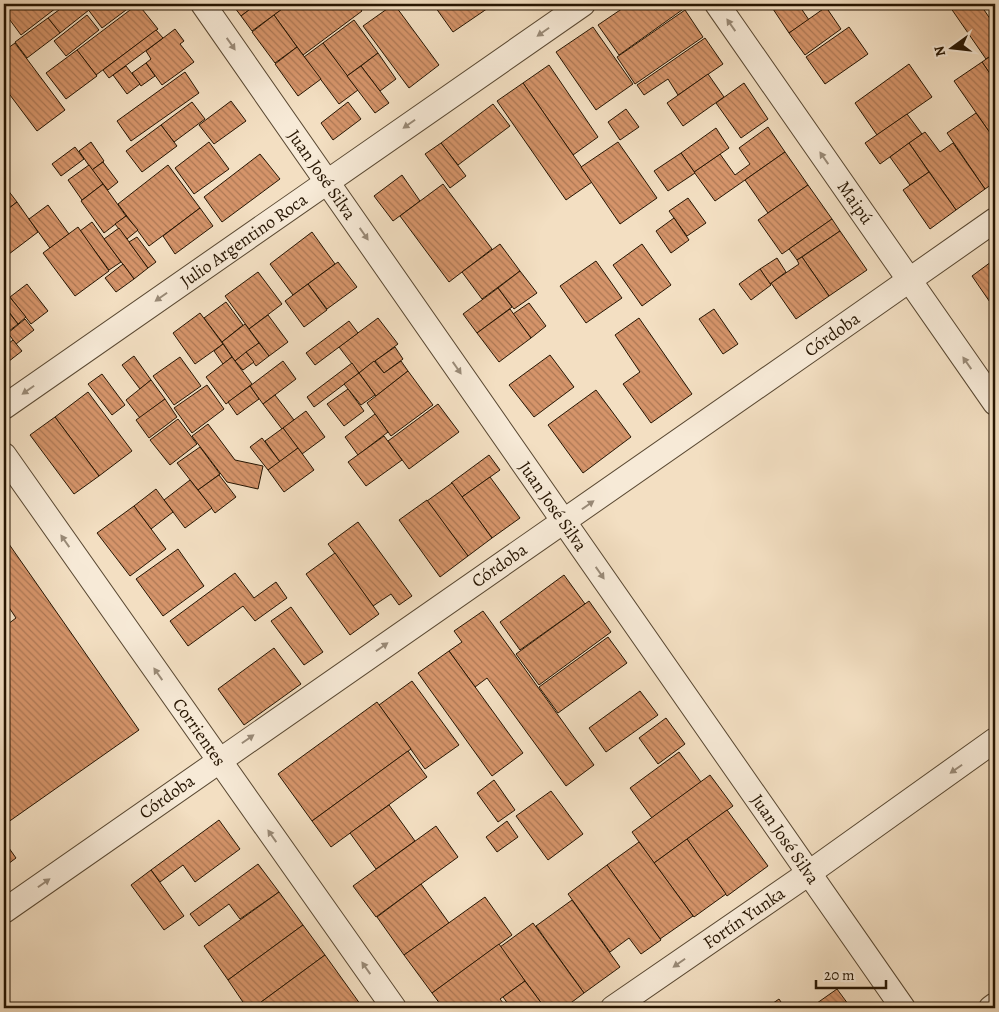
<svg xmlns="http://www.w3.org/2000/svg" width="999" height="1012" viewBox="0 0 999 1012" font-family="Alegreya,serif">
<defs>
<pattern id="building-back-hatch" width="6" height="6" patternUnits="userSpaceOnUse" patternTransform="scale(1.25)"><rect width="6" height="6" fill="#d5946a"/><path d="M-1 5l2 2M0 0l6 6M5-1l2 2" fill="none" stroke="#ad7855"/></pattern>
</defs>
<rect width="100%" height="100%" fill="#f3dfc2"/>
<filter id="stains"><feTurbulence type="fractalNoise" baseFrequency=".004" numOctaves="4"/><feColorMatrix values="0 0 0 0 .2 0 0 0 0 .09 0 0 0 0 .02 0 0 0 .5 -.17"/></filter>
<radialGradient id="worn" r=".72"><stop offset=".6" stop-color="#630" stop-opacity="0"/><stop offset="1" stop-color="#630" stop-opacity=".3"/></radialGradient>
<!-- building -->
<g fill="url(#building-back-hatch)" stroke="#261502">
<polygon points="4,4 52,4 56,8 21,35 4,12"/>
<polygon points="67,4 84,4 89,10 60,33 48,18"/>
<polygon points="84,4 134,4 102,28"/>
<polygon points="138,4 158,29 96,75 77,50"/>
<polygon points="232,4 257,4 241,16"/>
<polygon points="257,4 289,4 252,31 241,16"/>
<polygon points="289,4 357,4 362,11 303,55 274,15"/>
<polygon points="394,4 439,65 409,88 363,26"/>
<polygon points="433,4 494,4 453,32"/>
<polygon points="629,4 678,4 682,10 619,55 598,25"/>
<polygon points="774,4 798,4 809,20 789,33 771,6"/>
<polygon points="948,4 980,4 995,26 995,53 986,59"/>
<polygon points="826,7 841,29 805,55 789,33"/>
<polygon points="685,10 703,37 635,84 617,57"/>
<polygon points="87,15 99,30 66,56 54,41"/>
<polygon points="274,15 297,47 275,63 252,32"/>
<polygon points="48,18 60,33 27,58 15,42"/>
<polygon points="354,20 378,53 347,76 323,43"/>
<polygon points="593,27 633,84 596,110 556,52"/>
<polygon points="849,27 868,54 825,84 806,57"/>
<polygon points="175,29 184,41 180,44 194,62 162,85 146,63 151,59 146,51"/>
<polygon points="156,30 163,38 109,78 103,70"/>
<polygon points="705,38 723,64 678,95 668,79 644,95 637,85"/>
<polygon points="15,43 65,110 37,131 4,87 4,51"/>
<polygon points="323,43 358,90 339,104 304,57"/>
<polygon points="297,47 321,79 298,96 275,64"/>
<polygon points="77,50 97,76 66,99 46,73"/>
<polygon points="378,53 396,79 380,91 361,66"/>
<polygon points="995,53 995,81 982,62"/>
<polygon points="982,62 995,81 995,140 954,81"/>
<polygon points="146,63 155,76 141,86 132,73"/>
<polygon points="909,64 932,97 877,135 855,103"/>
<polygon points="549,65 598,137 573,155 523,83"/>
<polygon points="126,66 140,84 127,94 113,75"/>
<polygon points="361,66 389,103 375,113 347,76"/>
<polygon points="185,72 199,93 131,141 117,121"/>
<polygon points="708,74 724,97 683,126 667,103"/>
<polygon points="523,83 592,182 566,200 497,101"/>
<polygon points="744,83 768,119 741,138 716,103"/>
<polygon points="231,101 246,121 214,144 199,125"/>
<polygon points="192,102 205,119 174,142 161,125"/>
<polygon points="348,102 361,119 333,140 321,123"/>
<polygon points="493,104 510,126 458,165 441,143"/>
<polygon points="626,109 639,127 620,140 608,122"/>
<polygon points="976,113 995,140 995,182 985,189 947,133"/>
<polygon points="907,114 922,134 880,164 865,143"/>
<polygon points="161,125 177,146 142,172 126,151"/>
<polygon points="768,127 785,152 715,201 694,172 720,154 735,175 750,164 739,148"/>
<polygon points="716,128 729,148 694,172 681,153"/>
<polygon points="925,132 940,152 953,143 985,189 956,210 909,143"/>
<polygon points="91,142 104,161 92,170 79,151"/>
<polygon points="209,142 229,169 194,194 175,168"/>
<polygon points="618,142 657,198 620,224 581,167"/>
<polygon points="441,143 466,176 450,188 425,154"/>
<polygon points="909,143 929,172 910,185 890,157"/>
<polygon points="75,147 84,159 61,176 52,164"/>
<polygon points="785,152 808,185 768,213 745,180"/>
<polygon points="681,153 695,173 668,191 654,171"/>
<polygon points="260,154 280,179 222,222 204,197"/>
<polygon points="103,162 118,182 108,190 92,170"/>
<polygon points="89,165 103,184 82,200 68,180"/>
<polygon points="168,165 200,208 149,246 118,204"/>
<polygon points="929,172 956,210 930,229 903,190"/>
<polygon points="402,175 420,201 393,221 374,196"/>
<polygon points="103,184 126,216 104,233 81,201"/>
<polygon points="443,184 492,249 449,282 400,216"/>
<polygon points="4,185 17,202 4,212"/>
<polygon points="808,185 832,219 782,254 758,220"/>
<polygon points="688,198 706,223 687,236 669,211"/>
<polygon points="17,202 38,232 9,254 4,247 4,212"/>
<polygon points="48,205 69,234 50,248 29,219"/>
<polygon points="200,208 213,226 175,254 163,236"/>
<polygon points="126,216 138,230 127,239 115,224"/>
<polygon points="674,218 689,240 671,253 656,231"/>
<polygon points="832,219 840,231 797,260 789,249"/>
<polygon points="92,222 121,262 109,270 80,231"/>
<polygon points="78,227 109,271 75,296 43,253"/>
<polygon points="119,228 148,268 134,279 104,239"/>
<polygon points="840,231 867,270 829,296 802,257"/>
<polygon points="312,232 335,264 293,295 270,264"/>
<polygon points="137,237 156,262 148,268 129,242"/>
<polygon points="500,244 520,271 482,299 462,272"/>
<polygon points="642,244 671,285 642,306 613,265"/>
<polygon points="802,257 829,296 796,319 771,283 799,264 797,260"/>
<polygon points="777,258 786,272 770,284 760,269"/>
<polygon points="995,259 995,307 994,308 972,276"/>
<polygon points="596,261 622,298 586,323 560,286"/>
<polygon points="338,262 357,287 327,309 308,284"/>
<polygon points="123,264 134,279 116,292 105,278"/>
<polygon points="760,269 771,285 751,300 739,284"/>
<polygon points="520,271 537,293 514,309 498,288"/>
<polygon points="258,272 282,304 249,329 225,296"/>
<polygon points="27,284 48,311 31,324 10,297"/>
<polygon points="308,284 327,310 304,327 285,301"/>
<polygon points="498,288 512,307 477,333 463,314"/>
<polygon points="8,295 26,317 18,324 4,305 4,299"/>
<polygon points="226,302 243,325 222,342 204,318"/>
<polygon points="529,303 546,326 531,338 513,314"/>
<polygon points="510,309 531,338 499,362 477,333"/>
<polygon points="714,309 738,344 723,354 699,319"/>
<polygon points="200,313 223,344 195,364 173,333"/>
<polygon points="10,314 18,324 4,335 4,318"/>
<polygon points="268,315 288,342 269,356 249,329"/>
<polygon points="378,318 398,344 359,373 339,347"/>
<polygon points="639,318 692,394 651,423 623,384 640,372 615,335"/>
<polygon points="25,319 34,330 16,344 8,333"/>
<polygon points="349,321 358,333 315,365 306,353"/>
<polygon points="245,324 259,343 235,361 222,342"/>
<polygon points="13,340 22,351 4,365 4,347"/>
<polygon points="259,343 269,356 256,366 246,352"/>
<polygon points="223,344 232,357 223,364 214,351"/>
<polygon points="395,347 403,359 384,373 375,361"/>
<polygon points="246,352 254,362 243,370 235,361"/>
<polygon points="550,355 574,387 534,417 509,385"/>
<polygon points="134,356 151,380 140,389 122,365"/>
<polygon points="180,357 201,386 174,405 153,376"/>
<polygon points="232,357 252,384 226,404 206,377"/>
<polygon points="283,361 296,379 263,404 250,386"/>
<polygon points="374,361 384,373 401,361 408,371 376,396 359,373"/>
<polygon points="352,363 359,373 314,407 307,397"/>
<polygon points="408,371 433,405 391,436 367,403"/>
<polygon points="359,373 375,395 361,405 344,384"/>
<polygon points="102,374 125,405 112,415 88,384"/>
<polygon points="151,380 165,399 140,418 126,400"/>
<polygon points="207,385 224,409 192,433 174,408"/>
<polygon points="250,386 259,399 237,415 228,402"/>
<polygon points="348,389 364,411 344,426 327,404"/>
<polygon points="596,390 631,437 583,473 548,425"/>
<polygon points="88,392 132,451 99,476 55,417"/>
<polygon points="275,395 294,420 282,429 263,404"/>
<polygon points="165,399 177,417 149,438 136,420"/>
<polygon points="438,404 459,432 409,469 388,441"/>
<polygon points="306,411 325,437 302,454 283,428"/>
<polygon points="375,414 388,432 358,455 345,437"/>
<polygon points="55,417 99,476 74,494 30,435"/>
<polygon points="178,419 197,444 170,465 150,440"/>
<polygon points="208,424 235,460 263,466 258,489 227,482 192,436"/>
<polygon points="283,428 298,448 280,462 265,441"/>
<polygon points="384,436 402,460 366,486 348,462"/>
<polygon points="262,438 280,462 268,470 250,447"/>
<polygon points="200,447 220,474 198,490 177,463"/>
<polygon points="298,448 314,470 284,492 268,470"/>
<polygon points="489,455 500,470 462,497 451,483"/>
<polygon points="219,475 236,497 215,513 198,490"/>
<polygon points="490,477 520,518 492,538 462,497"/>
<polygon points="190,480 212,508 185,528 164,500"/>
<polygon points="452,483 492,538 468,556 427,501"/>
<polygon points="156,489 173,512 151,529 134,506"/>
<polygon points="427,500 468,556 440,577 399,520"/>
<polygon points="134,506 166,549 130,576 97,533"/>
<polygon points="358,522 412,596 399,605 391,594 373,606 328,544"/>
<polygon points="4,537 139,730 4,825 4,627 16,618 4,600"/>
<polygon points="178,549 204,586 163,616 136,579"/>
<polygon points="335,553 379,614 350,635 306,574"/>
<polygon points="235,573 254,598 276,582 287,598 255,621 243,606 188,646 170,621"/>
<polygon points="564,575 585,604 520,650 500,622"/>
<polygon points="589,601 611,632 539,685 516,654"/>
<polygon points="291,607 323,652 304,665 271,621"/>
<polygon points="483,611 594,765 566,786 487,678 475,687 449,651 462,642 454,631"/>
<polygon points="608,637 627,663 558,713 539,687"/>
<polygon points="274,648 301,684 244,725 218,689"/>
<polygon points="449,651 523,753 492,776 418,673"/>
<polygon points="412,681 459,745 425,769 379,705"/>
<polygon points="640,691 658,715 606,752 589,728"/>
<polygon points="377,702 411,749 312,821 278,774"/>
<polygon points="666,718 685,744 658,764 639,738"/>
<polygon points="408,751 427,777 331,847 312,821"/>
<polygon points="679,752 701,782 652,818 630,788"/>
<polygon points="710,775 733,806 654,863 632,832"/>
<polygon points="494,780 515,810 498,822 477,793"/>
<polygon points="551,791 583,834 548,860 516,816"/>
<polygon points="389,805 415,841 376,869 350,833"/>
<polygon points="727,810 768,866 727,896 687,839"/>
<polygon points="219,820 240,849 195,882 183,865 160,882 151,870"/>
<polygon points="507,821 518,837 497,852 486,837"/>
<polygon points="436,826 458,857 376,917 353,886"/>
<polygon points="687,839 726,894 694,917 654,863"/>
<polygon points="4,841 16,858 4,867"/>
<polygon points="639,842 693,916 660,939 607,865"/>
<polygon points="258,864 279,892 240,919 229,904 199,926 190,914"/>
<polygon points="607,865 661,940 641,954 629,938 610,952 568,894"/>
<polygon points="151,870 184,916 164,930 131,885"/>
<polygon points="421,884 449,923 404,955 377,917"/>
<polygon points="279,892 303,925 228,980 204,946"/>
<polygon points="485,897 512,935 432,993 404,955"/>
<polygon points="572,900 620,967 584,993 536,926"/>
<polygon points="533,923 584,993 564,1008 545,1008 500,947"/>
<polygon points="303,925 325,955 253,1008 247,1008 228,980"/>
<polygon points="499,944 525,981 500,999 507,1008 443,1008 432,993"/>
<polygon points="325,955 363,1008 253,1008"/>
<polygon points="525,981 545,1008 511,1008 503,997"/>
<polygon points="837,989 851,1008 810,1008"/>
<polygon points="779,999 785,1008 766,1008"/>
</g>
<g fill="none" stroke-linecap="round" stroke-linejoin="round">
<!-- minor casing -->
<g stroke="#594832" stroke-width="26">
<g id="minor">
<path id="s1" d="M203 4 903 1008"/>
<path id="s2" d="M717 4 995 403"/>
<path id="s3" d="M4 407 583 4"/>
<path id="s4" d="M4 455 394 1008"/>
<path id="s5" d="M4 911C333 678 666 452 995 220"/>
<path id="s6" d="M613 1008 809 873 995 740"/>
<polyline points="991,1008 995,1005"/>
</g>
</g>
<!-- minor -->
<use href="#minor" stroke="#f7ead7" stroke-width="24"/>
</g>
<!-- one-way arrows -->
<defs><path id="oneway-solid" d="M-6-.8H1V-3.2L6.5 0L1 3.2V.8H-6Z" transform="scale(1.25)"/></defs>
<g fill="#998a77">
<use href="#oneway-solid" transform="translate(731 25) rotate(-125)"/>
<use href="#oneway-solid" transform="translate(543 32) rotate(145)"/>
<use href="#oneway-solid" transform="translate(231 44) rotate(55)"/>
<use href="#oneway-solid" transform="translate(409 124) rotate(145)"/>
<use href="#oneway-solid" transform="translate(824 158) rotate(-125)"/>
<use href="#oneway-solid" transform="translate(364 234) rotate(55)"/>
<use href="#oneway-solid" transform="translate(161 297) rotate(145)"/>
<use href="#oneway-solid" transform="translate(967 363) rotate(-125)"/>
<use href="#oneway-solid" transform="translate(457 368) rotate(55)"/>
<use href="#oneway-solid" transform="translate(28 390) rotate(145)"/>
<use href="#oneway-solid" transform="translate(588 505) rotate(-35)"/>
<use href="#oneway-solid" transform="translate(65 541) rotate(-125)"/>
<use href="#oneway-solid" transform="translate(600 573) rotate(55)"/>
<use href="#oneway-solid" transform="translate(382 647) rotate(-35)"/>
<use href="#oneway-solid" transform="translate(158 674) rotate(-125)"/>
<use href="#oneway-solid" transform="translate(248 739) rotate(-35)"/>
<use href="#oneway-solid" transform="translate(956 769) rotate(145)"/>
<use href="#oneway-solid" transform="translate(272 836) rotate(-125)"/>
<use href="#oneway-solid" transform="translate(44 883) rotate(-35)"/>
<use href="#oneway-solid" transform="translate(679 963) rotate(145)"/>
<use href="#oneway-solid" transform="translate(366 968) rotate(-125)"/>
</g>
<g text-anchor="middle" dominant-baseline="central" stroke-width="4" stroke-linejoin="round" paint-order="stroke">
<!-- street labels -->
<g font-size="18" fill="#261502" stroke="#f7ead7">
<text stroke="none"><textPath href="#s1" startOffset="208">Juan José Silva</textPath></text>
<text stroke="none"><textPath href="#s2" startOffset="242">Maipú</textPath></text>
<text stroke="none"><textPath href="#s3" startOffset="292">Julio Argentino Roca</textPath></text>
<text stroke="none"><textPath href="#s5" startOffset="1009">Córdoba</textPath></text>
<text stroke="none"><textPath href="#s1" startOffset="612">Juan José Silva</textPath></text>
<text stroke="none"><textPath href="#s5" startOffset="604">Córdoba</textPath></text>
<text stroke="none"><textPath href="#s4" startOffset="339">Corrientes</textPath></text>
<text stroke="none"><textPath href="#s5" startOffset="199">Córdoba</textPath></text>
<text stroke="none"><textPath href="#s1" startOffset="1018">Juan José Silva</textPath></text>
<text stroke="none"><textPath href="#s6" startOffset="159">Fortín Yunka</textPath></text>
</g>
</g>
<!-- margin -->
<rect width="999" height="1012" fill="none" stroke="#f3dfc2" stroke-width="20"/>
<rect x="5" y="5" width="989" height="1002" fill="none" stroke="#261502" stroke-width="2.5"/>
<rect x="10" y="10" width="979" height="992" fill="none" stroke="#261502"/>
<!-- north arrow -->
<g transform="translate(952 48) rotate(255)" stroke="#f7ead7" stroke-width="4" paint-order="stroke">
<path d="M0-4L9 19L0 12L-9 19Z" fill="#261502"/>
<text y="-8" font-size="14" font-weight="bold" text-anchor="middle" fill="#261502">N</text>
</g>
<!-- scale -->
<path d="M816 980v8h70v-8" fill="none" stroke="#261502" stroke-width="2.5"/>
<text x="824" y="980" font-size="15" fill="#261502" stroke="#f7ead7" stroke-width="4" paint-order="stroke">20 m</text>
<rect width="100%" height="100%" filter="url(#stains)"/>
<rect width="100%" height="100%" fill="url(#worn)"/>
</svg>
